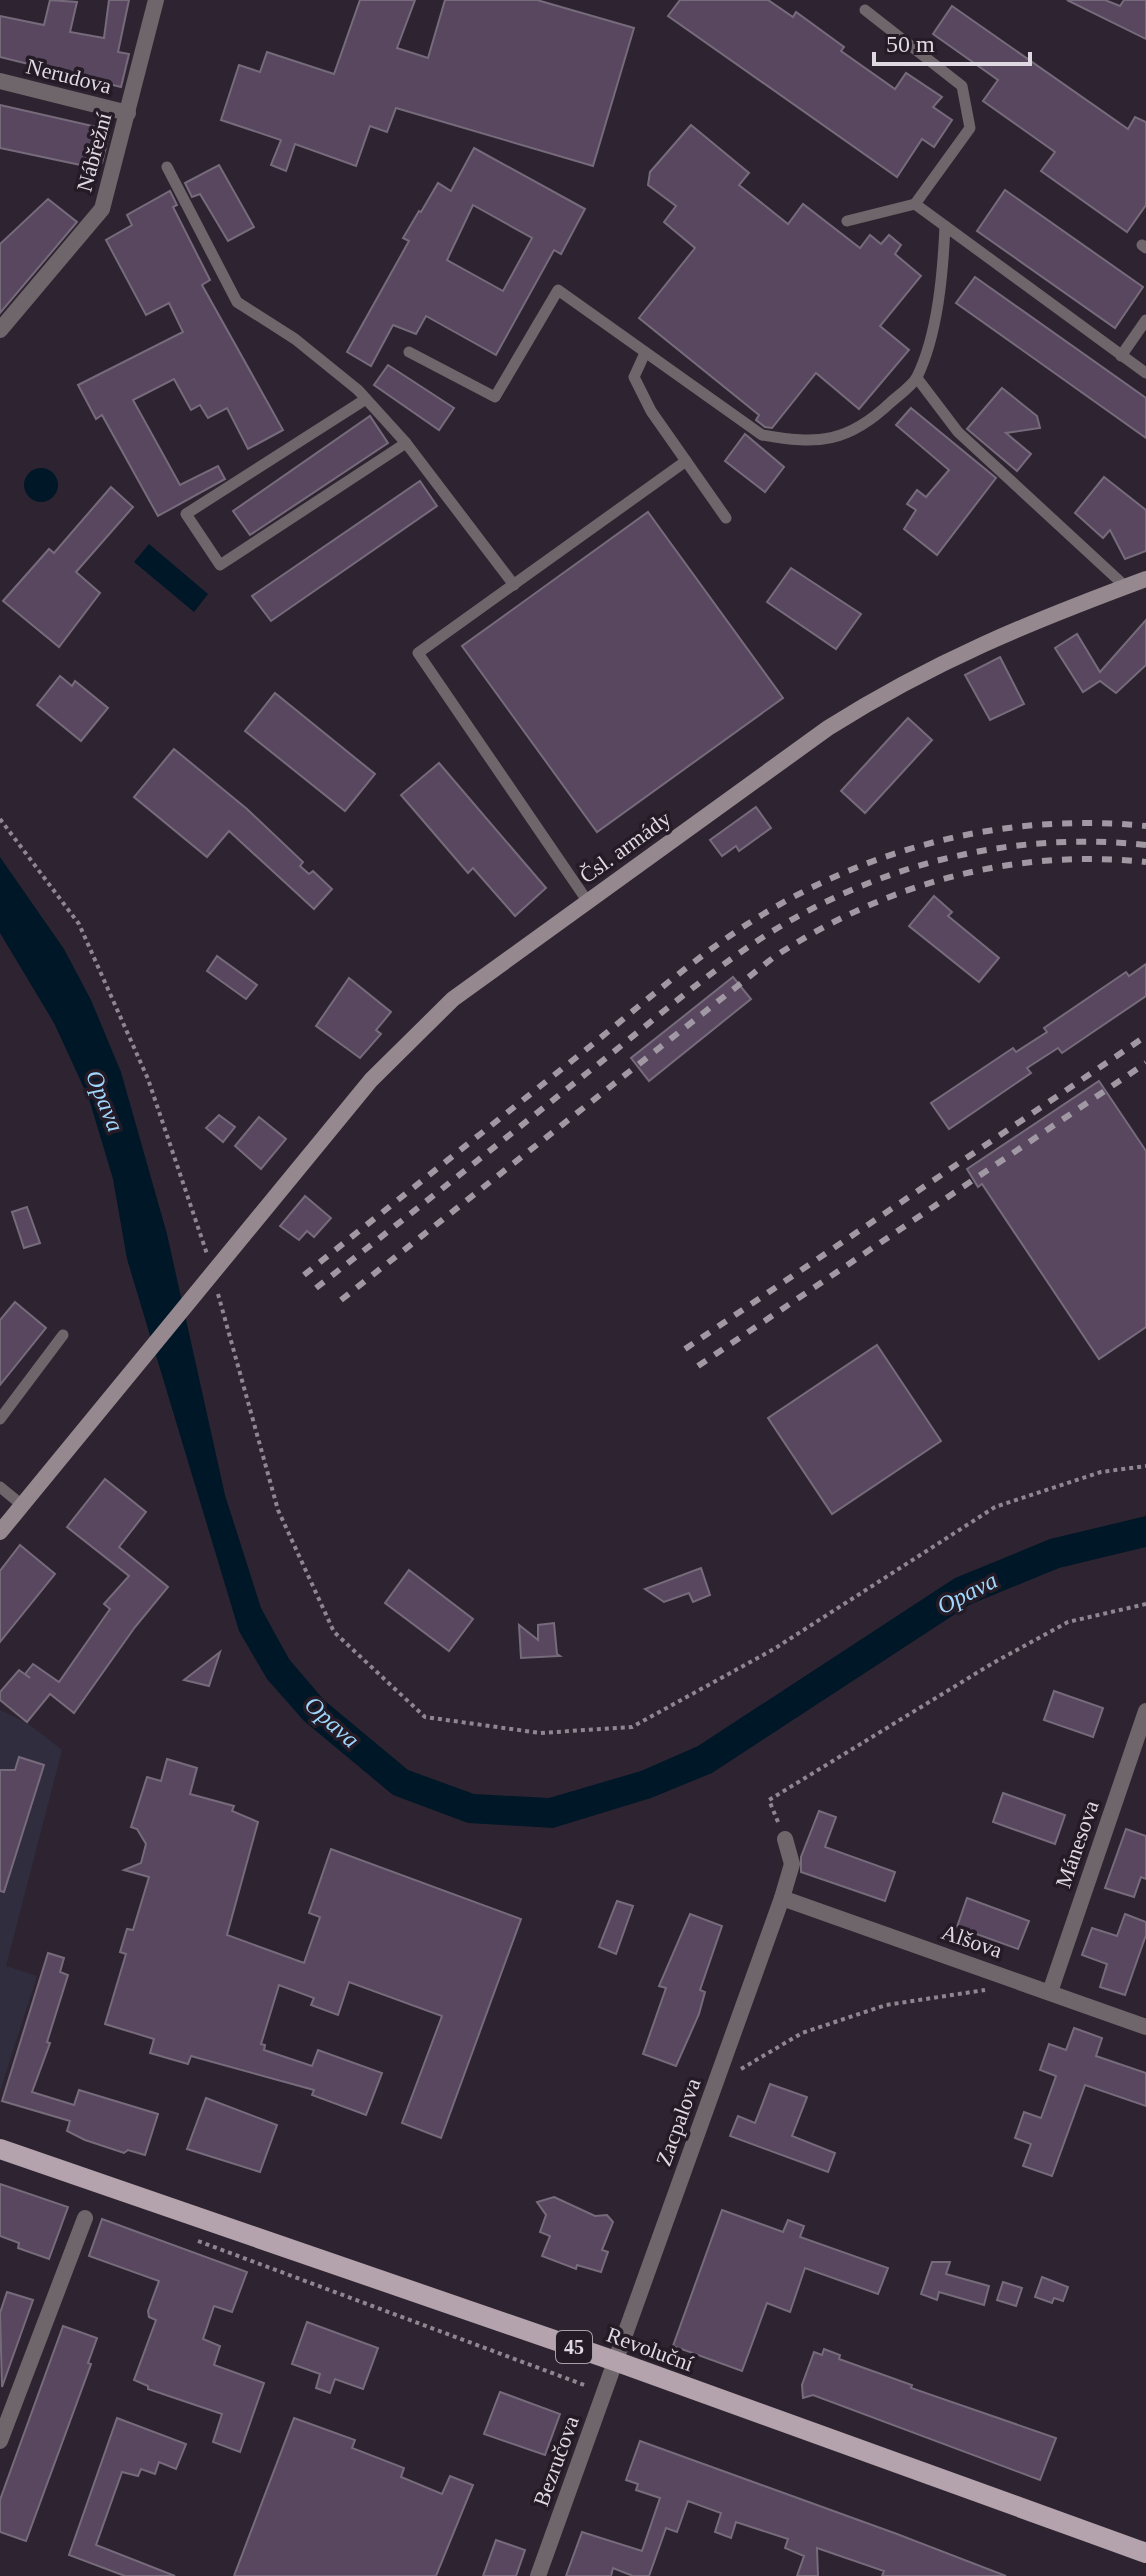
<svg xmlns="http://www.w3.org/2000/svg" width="1146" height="2576" viewBox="0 0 1146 2576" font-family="Georgia,serif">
<rect width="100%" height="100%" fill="#2e2431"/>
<!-- commercial -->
<polygon fill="#302d3e" points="0,1710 27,1723 62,1750 6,1966 37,1976 0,2091"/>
<!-- water -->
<g fill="#001727">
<circle cx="41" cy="485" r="17"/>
<polygon points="149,544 208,594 194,612 134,562"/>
<polygon points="0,857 64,949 91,1000 121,1072 167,1234 225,1495 261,1608 289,1659 324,1700 408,1770 474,1794 549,1798 641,1771 698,1746 955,1578 1050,1539 1146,1516 1146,1547 1059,1568 969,1605 712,1773 651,1798 553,1828 468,1823 393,1795 304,1721 267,1679 239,1631 127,1259 113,1179 89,1099 54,1023 0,933"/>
</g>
<!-- building -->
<g fill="#594760" stroke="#766b7b" stroke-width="2" fill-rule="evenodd">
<polygon points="50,0 77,2 70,32 104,38 109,0 129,0 118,52 129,54 121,87 0,57 0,16 44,25"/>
<polygon points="360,0 415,0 397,48 428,58 445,0 537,0 634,28 593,166 396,108 387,132 370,126 356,166 295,144 286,171 271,165 281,140 221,120 239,65 260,72 267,52 334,74"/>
<polygon points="680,0 768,0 793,17 796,12 844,47 841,51 895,89 906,73 942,97 933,107 952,120 934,147 922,139 897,177 668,16"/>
<polygon points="1067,0 1105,0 1120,6 1124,0 1146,0 1146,39"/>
<polygon points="952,6 1128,129 1135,117 1146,122 1146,205 1127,232 1041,171 1055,152 983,101 998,80 933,34"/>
<polygon points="0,105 110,130 102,163 91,160 90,167 0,148"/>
<polygon points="691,125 749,173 739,185 788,224 803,204 860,248 870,235 881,244 889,235 901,245 895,254 921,276 880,326 909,350 859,409 816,373 772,428 765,427 756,420 759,415 639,318 695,248 664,222 676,206 648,185 650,172"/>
<path d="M474 148 585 209 561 254 554 250 496 355 426 316 416 334 393 325 371 366 347 352 409 241 403 238 419 211 421 212 438 183 451 191ZM473 205 532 238 503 291 447 260Z"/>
<polygon points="219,165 254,227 228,241 200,194 192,197 185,183"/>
<polygon points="1005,190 1143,287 1115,328 977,231"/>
<polygon points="170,191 177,205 173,207 210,280 202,285 283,430 248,449 227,408 208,418 200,405 191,410 174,379 133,400 180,485 218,466 225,479 158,516 102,415 96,419 78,385 183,332 169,303 146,315 106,240 132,225 127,215"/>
<polygon points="48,199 77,222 0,313 0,244"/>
<polygon points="975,277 1146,398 1146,438 956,303"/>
<polygon points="388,365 454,408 439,430 374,385"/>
<polygon points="1002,388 1037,416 1040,428 1006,433 1031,454 1017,471 967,429"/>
<polygon points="911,408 996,478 937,555 904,529 916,510 907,504 917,490 926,497 949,470 896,425"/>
<polygon points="370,416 388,443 250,535 233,511"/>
<polygon points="745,434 784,467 765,492 725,461"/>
<polygon points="1104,477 1146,510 1146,551 1125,559 1110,530 1103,538 1075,513"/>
<polygon points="420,481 437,506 271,621 252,596"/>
<polygon points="111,487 133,507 76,572 100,593 59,647 3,601 49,549 54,553"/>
<polygon points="648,512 783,698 597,832 462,646"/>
<polygon points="791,568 861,614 836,649 767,602"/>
<polygon points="1146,620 1146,665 1116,693 1100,681 1083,692 1055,648 1077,634 1100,672"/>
<polygon points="1000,657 1024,704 990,720 965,675"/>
<polygon points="60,676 72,686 75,681 108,708 81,741 37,705"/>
<polygon points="275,693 375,774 345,811 245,731"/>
<polygon points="908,718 932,740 865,813 841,791"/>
<polygon points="174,749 247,809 303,862 300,866 309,874 313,871 332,889 314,909 229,831 207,857 134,797"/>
<polygon points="439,763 546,888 515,916 473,868 468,873 401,795"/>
<polygon points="756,807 771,828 739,851 736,846 722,856 710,840"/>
<polygon points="934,896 952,912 948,916 999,958 979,982 909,926"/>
<polygon points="217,956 257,985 246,999 207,971"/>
<polygon points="1146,964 1146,996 1062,1053 1058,1048 1027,1068 1031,1073 949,1129 931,1103 1013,1048 1016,1052 1047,1032 1044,1028 1126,972 1129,976"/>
<polygon points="733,977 751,999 649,1081 631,1058"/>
<polygon points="349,978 391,1012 376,1030 381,1034 360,1058 316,1026"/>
<polygon points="1099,1081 1146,1151 1146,1327 1099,1359 982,1184 978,1187 967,1169"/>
<polygon points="219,1115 235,1127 223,1142 206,1128"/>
<polygon points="259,1117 286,1139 261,1169 235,1146"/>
<polygon points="305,1196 331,1218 314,1237 307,1231 299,1240 280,1226"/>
<polygon points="27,1207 40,1243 24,1248 12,1212"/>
<polygon points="15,1302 46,1328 0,1385 0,1320"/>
<polygon points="877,1345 941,1441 832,1514 768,1418"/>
<polygon points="105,1479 146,1512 119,1547 168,1587 135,1627 74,1713 50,1694 27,1722 0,1700 0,1692 19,1670 30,1678 25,1674 33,1664 59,1682 110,1609 104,1604 129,1576 67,1527"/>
<polygon points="20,1545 55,1574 0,1642 0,1571"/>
<polygon points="701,1568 710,1595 693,1602 689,1593 664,1602 645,1589"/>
<polygon points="409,1570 473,1619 449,1651 385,1603"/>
<polygon points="554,1623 557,1654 560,1656 521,1658 519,1625 538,1640 538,1625"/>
<polygon points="220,1652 209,1686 184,1680"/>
<polygon points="1054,1691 1103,1708 1093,1737 1044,1720"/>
<polygon points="19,1757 44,1765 4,1892 0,1891 0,1770 15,1770"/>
<polygon points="167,1759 197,1768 190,1794 234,1806 232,1811 258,1822 227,1935 304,1963 320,1917 309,1913 331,1849 521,1919 441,2138 402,2123 442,2016 349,1982 338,2015 311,2005 314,1998 279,1985 261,2044 265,2045 264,2050 312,2066 318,2050 382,2073 366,2115 312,2095 314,2090 191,2056 188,2064 150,2053 154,2039 105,2024 126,1954 120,1952 127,1929 133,1930 149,1877 124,1870 141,1863 146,1844 137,1829 131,1827 147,1777 161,1781"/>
<polygon points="1003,1793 1065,1815 1055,1844 993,1822"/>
<polygon points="819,1811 836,1817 825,1847 895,1872 885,1901 801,1872 801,1857"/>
<polygon points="1126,1829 1146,1836 1146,1879 1141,1877 1134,1897 1105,1888"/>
<polygon points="967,1898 1029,1921 1018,1949 957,1927"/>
<polygon points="617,1901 633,1906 616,1954 599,1947"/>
<polygon points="690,1914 722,1926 700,1990 705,1992 699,2014 676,2066 643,2054 666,1988 659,1986"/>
<polygon points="1125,1914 1146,1922 1146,1935 1125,1995 1100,1987 1107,1964 1082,1955 1092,1928 1117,1936"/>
<polygon points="48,1953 64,1958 60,1972 68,1975 47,2042 50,2043 32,2092 74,2105 79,2090 158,2114 145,2155 128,2150 124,2153 85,2140 67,2131 70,2121 2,2101"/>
<polygon points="1074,2028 1102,2038 1096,2056 1146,2073 1146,2106 1085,2085 1052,2176 1023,2166 1031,2144 1015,2138 1024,2112 1041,2118 1056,2076 1040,2070 1049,2044 1066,2050"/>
<polygon points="770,2084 807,2097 792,2136 835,2153 828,2172 730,2136 738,2116 755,2123"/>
<polygon points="206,2098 277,2125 260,2172 187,2149"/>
<polygon points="0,2184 68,2207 49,2259 18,2248 19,2243 0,2236"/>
<polygon points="554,2197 595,2216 607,2215 613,2222 602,2250 608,2252 601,2272 577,2265 576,2269 542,2256 550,2236 540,2232 546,2215 537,2202"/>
<polygon points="722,2210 783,2232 788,2220 804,2226 800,2237 888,2268 878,2294 805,2268 790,2312 767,2303 742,2371 673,2346"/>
<polygon points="102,2219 247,2272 232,2312 214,2306 203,2339 220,2346 214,2365 264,2383 240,2452 213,2442 222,2414 148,2389 148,2386 134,2380 156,2320 149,2317 148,2311 159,2281 89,2256"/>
<polygon points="932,2262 950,2262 946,2274 989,2286 984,2305 939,2292 937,2300 921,2294"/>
<polygon points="1042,2277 1068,2287 1063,2301 1054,2298 1052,2303 1035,2297"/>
<polygon points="1003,2282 1022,2288 1016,2306 997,2300"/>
<polygon points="7,2292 33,2300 2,2387 0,2313"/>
<polygon points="307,2322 378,2348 363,2389 335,2379 330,2393 316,2388 320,2374 292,2364"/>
<polygon points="63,2326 97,2338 88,2363 91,2364 26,2541 0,2532 0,2500"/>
<polygon points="824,2349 840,2355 839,2359 912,2385 911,2388 1056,2438 1040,2480 813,2395 803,2398 802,2385 814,2352 822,2355"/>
<polygon points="500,2392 560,2414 545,2455 484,2434"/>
<polygon points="117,2418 186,2444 176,2469 159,2462 155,2474 141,2469 138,2476 122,2472 96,2545 175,2576 125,2576 69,2555"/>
<polygon points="294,2418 355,2440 352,2448 404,2468 401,2477 442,2494 450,2476 473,2485 436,2576 234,2576"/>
<polygon points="640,2441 897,2534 1006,2576 882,2576 884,2571 817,2548 818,2576 797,2576 804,2556 785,2548 788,2539 736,2522 731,2538 715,2532 721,2513 688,2501 677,2532 666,2528 649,2576 633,2576 613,2568 611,2576 566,2576 582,2532 642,2551 660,2498 636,2490 638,2484 626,2480"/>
<polygon points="496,2540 525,2550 516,2576 483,2576"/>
</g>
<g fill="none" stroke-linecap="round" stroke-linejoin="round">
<!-- path -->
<g stroke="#8e8691" stroke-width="4" stroke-dasharray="4 4" stroke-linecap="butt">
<polyline points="0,819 79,924 148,1079 207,1254"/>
<polyline points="218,1294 278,1510 334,1632 425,1717 540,1733 632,1727 774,1649 995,1507 1101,1472 1146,1466"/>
<polyline points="778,1822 769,1800 993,1663 1068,1622 1146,1604"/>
<polyline points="741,2069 802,2033 886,2005 985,1990"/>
<polyline points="198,2241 587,2386"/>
</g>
<!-- lane -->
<g stroke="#6e666a" stroke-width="11">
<polyline points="865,10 962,86 970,128 915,204"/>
<polyline points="167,167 237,302 295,339 358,390 406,443 514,585"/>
<polyline points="847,221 915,204 1146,373"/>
<polyline points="1142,245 1146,248"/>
<path d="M409 352 495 397 558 290 762 435C818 445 848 443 891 402 899 395 912 386 917 377 938 334 943 272 945 226"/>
<polyline points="645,353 634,377 651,411 726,518"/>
<polyline points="1121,356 1146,320"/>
<polyline points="917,378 958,432 1126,587"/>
<polyline points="366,399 186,514 220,565 406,443"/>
<polyline points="588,902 418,653 686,461"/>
<polyline points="0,1419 63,1335"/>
<polyline points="0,1487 22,1505"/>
</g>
<!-- street -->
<g stroke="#6e666a" stroke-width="16">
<polyline points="0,81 128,113"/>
<polyline points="0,330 102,209 156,0"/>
<polyline points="782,1898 1146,2027"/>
<polyline points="1050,1992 1146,1711"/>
<polyline points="0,2441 85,2218"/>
<polyline points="538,2576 782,1898 792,1864 785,1839"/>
</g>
<!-- secondary -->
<path stroke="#96888f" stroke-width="16" d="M0 1532 371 1080 453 999 828 728C934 661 1030 622 1146 579"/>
<!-- primary -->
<polyline stroke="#b4a3ac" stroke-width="20" points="0,2149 615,2361 1146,2553"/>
<!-- rail -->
<g stroke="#a098a3" stroke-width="6" stroke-dasharray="10 10" stroke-linecap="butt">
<path d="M304 1275C394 1203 483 1132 573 1060 631 1014 687 963 749 923 867 847 1007 812 1146 826"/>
<path d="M316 1288C407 1217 497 1145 587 1073 642 1030 696 982 754 943 869 866 1009 830 1146 845"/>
<path d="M341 1300 774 957C884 884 1013 848 1146 862"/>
<polyline points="685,1349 1146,1036"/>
<polyline points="698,1366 1146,1063"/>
</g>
</g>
<g text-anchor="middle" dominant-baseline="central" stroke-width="7" stroke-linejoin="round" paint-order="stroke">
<!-- shield labels -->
<rect fill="#241b27" stroke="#a7a0aa" stroke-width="2" x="556" y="2331" width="36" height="32" rx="6"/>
<g font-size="20" font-weight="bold" fill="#dfd9e2">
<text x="574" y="2347">45</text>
</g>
<!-- street labels -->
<g font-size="22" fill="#dfd9e2" stroke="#241b27">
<text transform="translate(69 76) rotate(14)">Nerudova</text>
<text transform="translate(94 152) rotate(-75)">Nábřežní</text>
<text transform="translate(625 847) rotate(-36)">Čsl. armády</text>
<text transform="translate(1077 1844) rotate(-71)">Mánesova</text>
<text transform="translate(972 1941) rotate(19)">Alšova</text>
<text transform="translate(678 2122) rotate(-70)">Zacpalova</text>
<text transform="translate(650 2349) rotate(20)">Revoluční</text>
<text transform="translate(556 2461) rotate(-70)">Bezručova</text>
</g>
<!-- water labels -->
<g font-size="24" font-style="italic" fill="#9fd6fb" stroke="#241b27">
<text transform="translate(105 1101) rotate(68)">Opava</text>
<text transform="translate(967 1593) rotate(-27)">Opava</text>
<text transform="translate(332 1722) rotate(42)">Opava</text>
</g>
</g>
<!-- scale -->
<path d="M874 52v12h156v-12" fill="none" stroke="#dfd9e2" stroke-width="4"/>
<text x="886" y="52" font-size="24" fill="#dfd9e2" stroke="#241b27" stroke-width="6" paint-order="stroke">50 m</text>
</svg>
